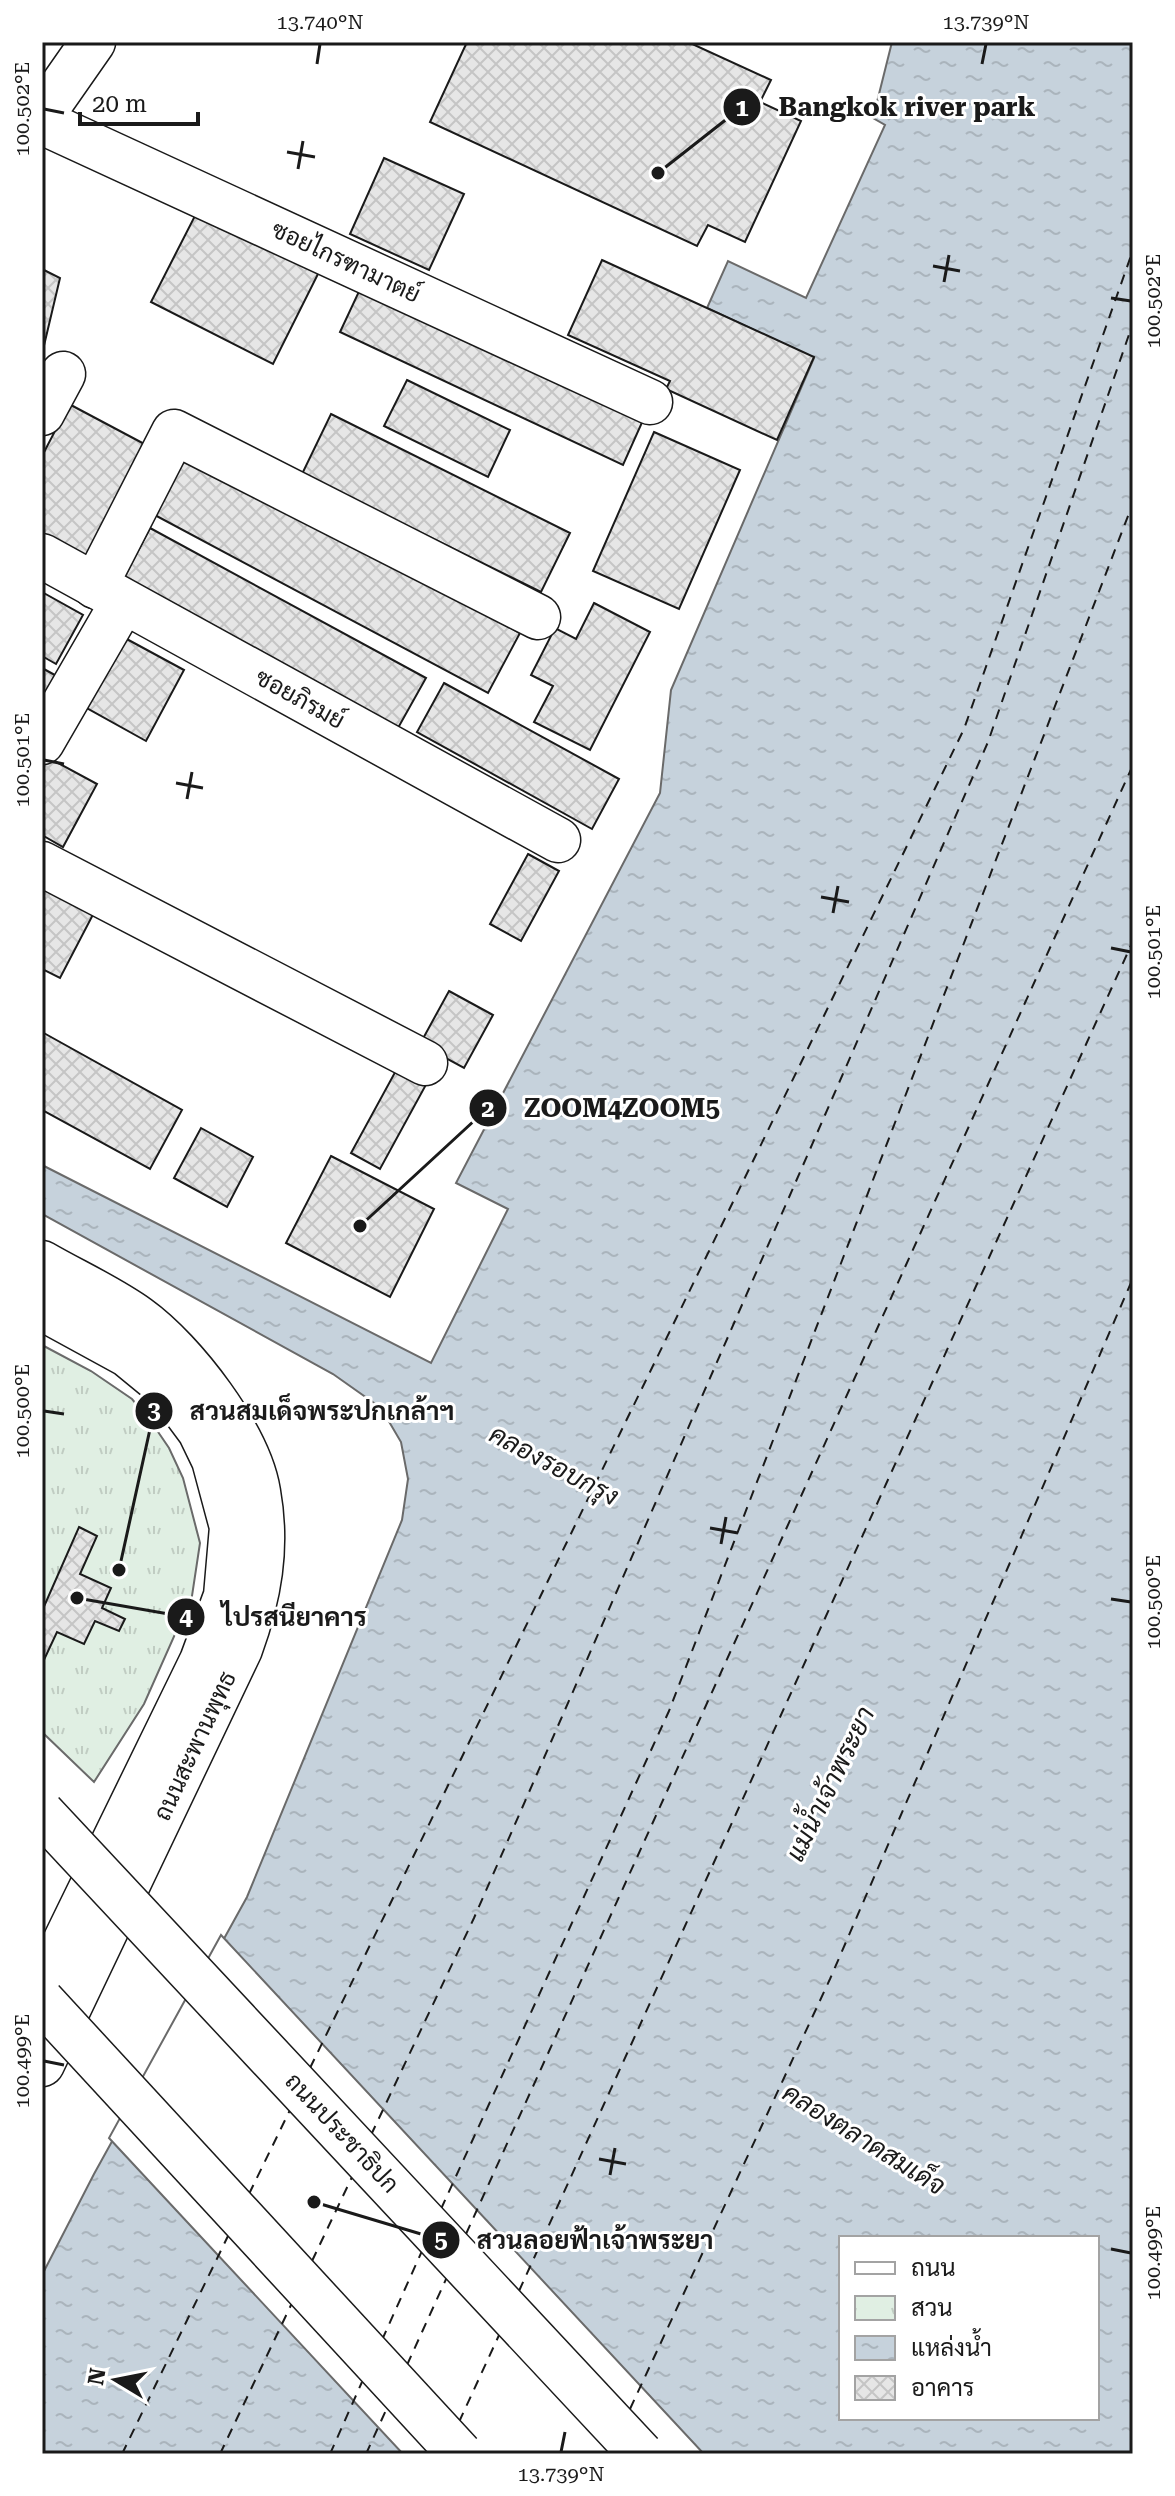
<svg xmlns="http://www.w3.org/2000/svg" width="1175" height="2496" viewBox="0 0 1175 2496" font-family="'Roboto Serif',Sarabun,serif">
<defs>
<pattern id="park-tufts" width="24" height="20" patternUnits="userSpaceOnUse" patternTransform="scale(2)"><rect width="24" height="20" fill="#e0efe3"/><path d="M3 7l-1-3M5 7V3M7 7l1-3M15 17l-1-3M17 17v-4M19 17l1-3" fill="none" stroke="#c0ccc2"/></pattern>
<pattern id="water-ripples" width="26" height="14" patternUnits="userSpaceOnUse" patternTransform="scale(2)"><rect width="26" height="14" fill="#c6d2dc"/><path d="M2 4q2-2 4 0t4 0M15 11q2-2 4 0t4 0" fill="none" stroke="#aab4bc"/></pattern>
<pattern id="building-cross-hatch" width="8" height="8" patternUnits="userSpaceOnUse" patternTransform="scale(2)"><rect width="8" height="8" fill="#e6e6e6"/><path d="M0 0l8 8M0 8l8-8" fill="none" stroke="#c5c5c5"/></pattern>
</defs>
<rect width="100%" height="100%" fill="#fff"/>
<!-- park -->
<polygon fill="url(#park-tufts)" stroke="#6a6a6a" stroke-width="2" points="42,1345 91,1371 132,1399 152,1423 169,1448 183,1478 200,1543 192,1596 144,1704 94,1782 42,1732"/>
<!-- water -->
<path fill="url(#water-ripples)" stroke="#6a6a6a" stroke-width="2" fill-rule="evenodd" d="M892 42H1133V2454H42V2275L94 2174 247 1897 402 1520 408 1479 401 1442 381 1408 333 1374 42 1214V1165L431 1363 508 1209 456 1183 660 793 671 690 814 358 707 308 728 261 806 298 885 125 873 118ZM841 2238H1097V2418H841Z"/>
<!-- pier -->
<polygon fill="#fff" stroke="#6a6a6a" stroke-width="2" points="221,1935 704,2454 403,2454 109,2138"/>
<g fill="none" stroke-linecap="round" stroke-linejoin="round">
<!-- ferry -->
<g stroke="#1a1a1a" stroke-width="2" stroke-dasharray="10 8" stroke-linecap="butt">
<polyline points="310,2068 964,729 1133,250"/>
<polyline points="371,2135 474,1918 988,742 1133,323"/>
<polyline points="249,2194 290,2110"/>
<polyline points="441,2209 669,1711 1133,503"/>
<polyline points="466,2234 1133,765"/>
<polyline points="312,2261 352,2177"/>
<polyline points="519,2291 1133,941"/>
<polyline points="382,2340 422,2251"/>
<polyline points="407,2365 447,2277"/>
<polyline points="630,2409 830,1979 1133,1278"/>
<polyline points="459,2422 500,2333"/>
<polyline points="122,2454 228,2236"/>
<polyline points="220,2454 292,2303"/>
<polyline points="330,2454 362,2382"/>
<polyline points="366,2454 387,2408"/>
</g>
</g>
<!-- building -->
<g fill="url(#building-cross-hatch)" stroke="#1a1a1a" stroke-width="2">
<polygon points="467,42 688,42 771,80 760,102 801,121 745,242 708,225 697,246 430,122"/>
<polygon points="384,158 464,194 429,270 350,234"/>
<polygon points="200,206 321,268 273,364 151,302"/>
<polygon points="602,260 814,357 777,440 666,389 670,381 568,335"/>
<polygon points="42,269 60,278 42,354"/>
<polygon points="362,285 644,418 623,465 340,332"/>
<polygon points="407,380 510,430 488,477 384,426"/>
<polygon points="69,404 150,447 89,562 42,537 42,456"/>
<polygon points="331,414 570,533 541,592 302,474"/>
<polygon points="654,432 740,470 679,609 593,571"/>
<polygon points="182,453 520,633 488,693 151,513"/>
<polygon points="150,528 426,678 398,728 123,579"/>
<polygon points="42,592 83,615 56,664 42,656"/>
<polygon points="594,603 650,632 590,750 534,722 553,686 531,675 555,628 576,639"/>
<polygon points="123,637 184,670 146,741 85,707"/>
<polygon points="42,668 64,680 42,721"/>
<polygon points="444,683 619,779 592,829 417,732"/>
<polygon points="47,757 97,784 63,847 42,835 42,766"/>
<polygon points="528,854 559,871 521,941 490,924"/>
<polygon points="42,876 98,905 60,978 42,969"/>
<polygon points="449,991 493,1015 464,1068 420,1044"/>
<polygon points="42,1032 182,1110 150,1169 42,1110"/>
<polygon points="399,1065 428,1081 380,1169 351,1153"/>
<polygon points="201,1128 253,1157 227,1207 174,1178"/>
<polygon points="331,1156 434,1209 390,1297 286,1243"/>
<polygon points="79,1527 97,1536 80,1574 111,1588 102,1608 125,1619 119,1631 95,1621 84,1644 57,1632 42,1664 42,1611"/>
</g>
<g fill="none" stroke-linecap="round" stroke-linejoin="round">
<!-- minor casing -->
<g stroke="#1a1a1a" stroke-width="47">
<g id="minor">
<polyline points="42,115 93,42"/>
<polyline points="42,122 650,402"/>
<polyline points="42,413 63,374"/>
<polyline points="42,556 558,840"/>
<polyline points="95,586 174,432 538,617"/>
<polyline points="42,742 123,602"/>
<polyline points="42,864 425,1063"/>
<path d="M42 1263C73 1281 109 1297 138 1318 184 1351 249 1436 258 1492 268 1548 259 1597 240 1649L42 2064"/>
</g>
</g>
<!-- major casing -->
<g stroke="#1a1a1a" stroke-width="47">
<polyline id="major" points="42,1308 128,1355 156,1378 177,1400 200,1431 214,1460 232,1527 226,1596 202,1661 42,1989"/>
</g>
<!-- minor -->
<use href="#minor" stroke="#fff" stroke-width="44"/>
<!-- major -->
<use href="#major" stroke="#fff" stroke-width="44"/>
<!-- major-bridge casing -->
<g stroke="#1a1a1a" stroke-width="47" stroke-linecap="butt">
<g id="major-bridge">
<polyline points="42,1813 641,2454"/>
<polyline points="42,2001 460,2454"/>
</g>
</g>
<!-- major-bridge -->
<use href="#major-bridge" stroke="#fff" stroke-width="44"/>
</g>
<!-- ticks -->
<path fill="none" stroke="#1a1a1a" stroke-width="3" d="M317 64 320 44M982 64 986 44M44 109 64 113M287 152 315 157M298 169 303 141M933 266 960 271M944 282 949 255M1111 298 1131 301M44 760 64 764M176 783 203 788M187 799 192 772M821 897 849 902M833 913 838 886M1111 948 1131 952M44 1411 64 1414M710 1528 738 1533M721 1544 726 1517M1111 1599 1131 1602M44 2061 64 2065M599 2159 626 2164M610 2175 615 2148M1111 2249 1131 2253M561 2452 565 2432"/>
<g text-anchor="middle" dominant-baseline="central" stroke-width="6" stroke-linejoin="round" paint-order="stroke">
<!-- street labels -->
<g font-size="24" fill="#1a1a1a" stroke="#fff">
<text transform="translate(346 262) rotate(25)">ซอยไกรฑามาตย์</text>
<text transform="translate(300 699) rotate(29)">ซอยภิรมย์</text>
<text transform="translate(195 1746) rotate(-65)">ถนนสะพานพุทธ</text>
<text transform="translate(342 2133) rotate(47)">ถนนประชาธิปก</text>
</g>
<!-- water labels -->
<g font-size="26" font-style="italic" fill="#1a1a1a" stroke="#fff">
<text transform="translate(554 1465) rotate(28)">คลองรอบกรุง</text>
<text transform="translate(830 1784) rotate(-64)">แม่น้ำเจ้าพระยา</text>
<text transform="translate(864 2139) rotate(32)">คลองตลาดสมเด็จ</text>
</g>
</g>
<!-- callouts -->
<path fill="none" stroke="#1a1a1a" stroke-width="3" d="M658 173L742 107M360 1226L488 1108M119 1570L154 1411M77 1598L186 1617M314 2202L441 2240"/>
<g fill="#1a1a1a" stroke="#fff" stroke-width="3">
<circle cx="658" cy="173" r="8"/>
<circle cx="360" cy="1226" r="8"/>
<circle cx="119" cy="1570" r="8"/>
<circle cx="77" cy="1598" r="8"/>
<circle cx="314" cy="2202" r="8"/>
<circle cx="742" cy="107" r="20"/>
<circle cx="488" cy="1108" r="20"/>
<circle cx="154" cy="1411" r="20"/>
<circle cx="186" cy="1617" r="20"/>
<circle cx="441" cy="2240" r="20"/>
</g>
<g font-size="24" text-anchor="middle" font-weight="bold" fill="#fff">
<text x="742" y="116">1</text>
<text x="488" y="1117">2</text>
<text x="154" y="1419">3</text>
<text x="186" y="1625">4</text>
<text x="441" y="2248">5</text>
</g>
<g font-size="26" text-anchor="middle" font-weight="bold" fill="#1a1a1a" stroke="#fff" stroke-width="6" stroke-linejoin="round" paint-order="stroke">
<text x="907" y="116">Bangkok river park</text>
<text x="622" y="1117">ZOOM4ZOOM5</text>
<text x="322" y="1420">สวนสมเด็จพระปกเกล้าฯ</text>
<text x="294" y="1626">ไปรสนียาคาร</text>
<text x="595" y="2249">สวนลอยฟ้าเจ้าพระยา</text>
</g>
<!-- border -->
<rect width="1175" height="2496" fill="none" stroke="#ffffff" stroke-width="88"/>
<!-- legend -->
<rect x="839" y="2236" width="260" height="184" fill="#ffffff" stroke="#a3a3a3" stroke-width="2"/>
<rect x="855" y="2262" width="40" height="12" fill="#ffffff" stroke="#a3a3a3" stroke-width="2"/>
<text x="911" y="2276" font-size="24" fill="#1a1a1a">ถนน</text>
<rect x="855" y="2296" width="40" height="24" fill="url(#park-tufts)" stroke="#a3a3a3" stroke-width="2"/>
<text x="911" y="2316" font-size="24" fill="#1a1a1a">สวน</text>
<rect x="855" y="2336" width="40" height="24" fill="url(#water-ripples)" stroke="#a3a3a3" stroke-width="2"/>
<text x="911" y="2356" font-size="24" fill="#1a1a1a">แหล่งน้ำ</text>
<rect x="855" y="2376" width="40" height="24" fill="url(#building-cross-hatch)" stroke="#a3a3a3" stroke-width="2"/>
<text x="911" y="2396" font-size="24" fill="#1a1a1a">อาคาร</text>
<!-- north arrow -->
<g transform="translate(116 2380) rotate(280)" stroke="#ffffff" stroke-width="6" paint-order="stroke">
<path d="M0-6L14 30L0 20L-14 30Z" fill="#1a1a1a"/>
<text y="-12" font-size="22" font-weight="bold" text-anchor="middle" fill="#1a1a1a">N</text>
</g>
<!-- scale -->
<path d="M80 112v12h118v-12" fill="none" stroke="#1a1a1a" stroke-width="4"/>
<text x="92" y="112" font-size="24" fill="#1a1a1a" stroke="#ffffff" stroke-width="6" paint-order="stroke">20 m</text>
<rect x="44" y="44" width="1087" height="2408" fill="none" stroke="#1a1a1a" stroke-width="3"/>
<g font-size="20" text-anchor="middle" fill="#1a1a1a">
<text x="320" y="29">13.740°N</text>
<text x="986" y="29">13.739°N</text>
<text transform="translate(22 109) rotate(-90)" y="7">100.502°E</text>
<text transform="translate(1153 301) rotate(-90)" y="7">100.502°E</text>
<text transform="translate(22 760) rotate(-90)" y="7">100.501°E</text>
<text transform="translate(1153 952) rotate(-90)" y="7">100.501°E</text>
<text transform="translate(22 1411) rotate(-90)" y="7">100.500°E</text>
<text transform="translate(1153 1602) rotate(-90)" y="7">100.500°E</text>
<text transform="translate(22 2061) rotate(-90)" y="7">100.499°E</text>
<text transform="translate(1153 2253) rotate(-90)" y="7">100.499°E</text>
<text x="561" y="2481">13.739°N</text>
</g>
</svg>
